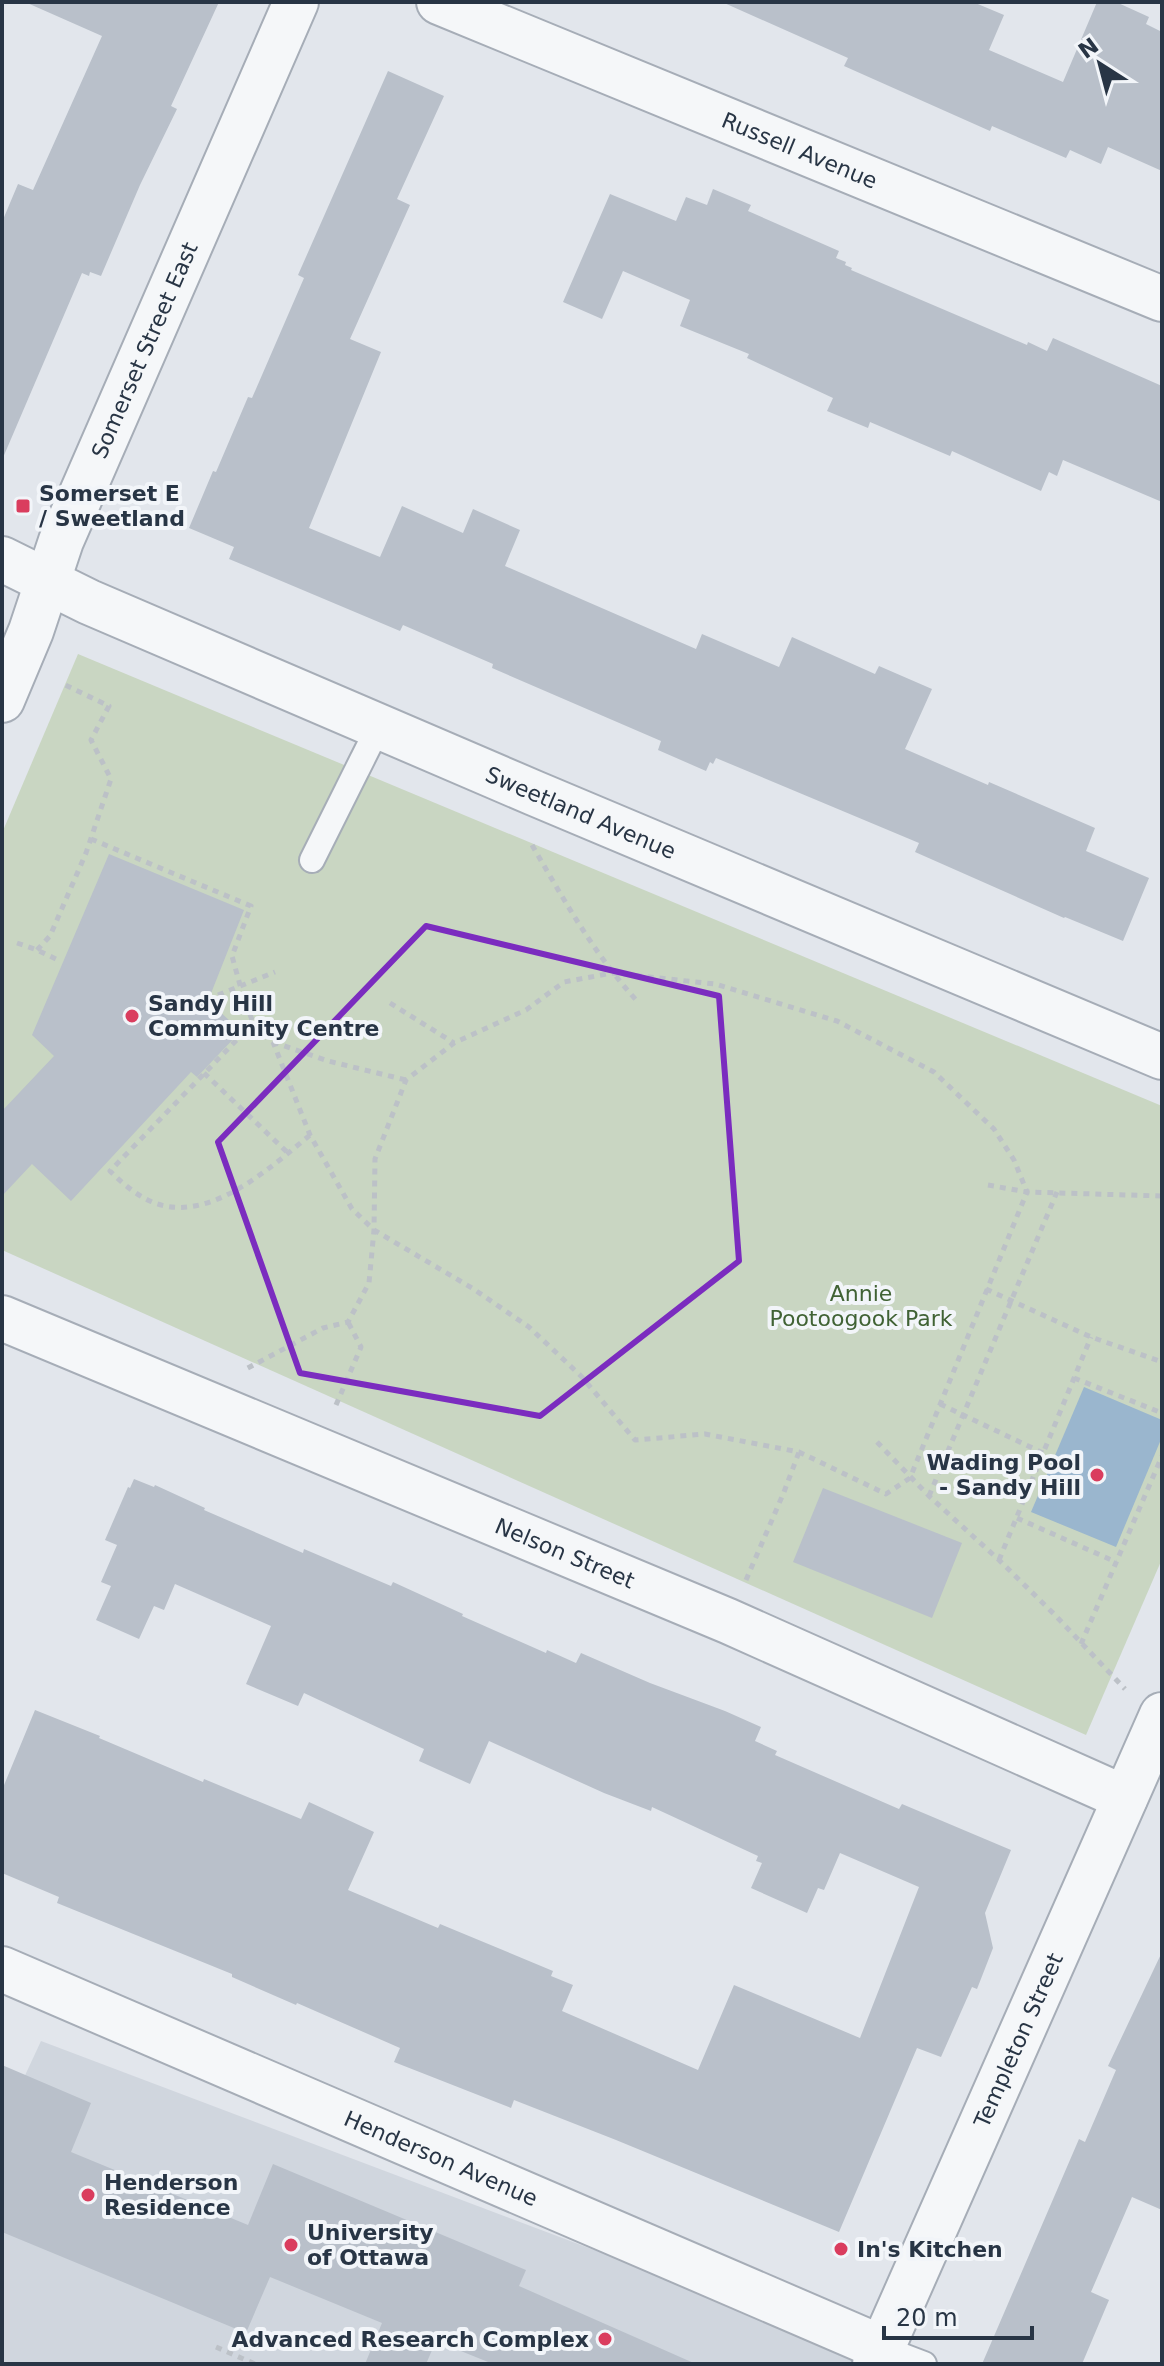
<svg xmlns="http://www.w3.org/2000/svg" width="1164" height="2366" viewBox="0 0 1164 2366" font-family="'DejaVu Sans',sans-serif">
<rect width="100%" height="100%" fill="#e2e6ec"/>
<!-- built -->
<polygon fill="#d0d6de" points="41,2041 896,2364 2,2364 2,2125"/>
<!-- green -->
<polygon fill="#c9d6c2" points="78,654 1162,1106 1162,1559 1086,1735 2,1250 2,833"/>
<!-- water -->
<polygon fill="#9ab6ce" points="1084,1387 1162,1420 1162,1437 1116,1547 1031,1512"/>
<!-- building -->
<g fill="#b9c0ca">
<polygon points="25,2 219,2 171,106 177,109 140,185 101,276 90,272 89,276 82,273 2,460 2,222 18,184 33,190 102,36"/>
<polygon points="722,2 973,2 1004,15 989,50 1063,82 1097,2 1116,2 1149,17 1146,24 1162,32 1162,171 1108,147 1101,164 1070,150 1066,158 992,126 990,131 844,66 848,58"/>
<polygon points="388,71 444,96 397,199 410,205 350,339 381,352 309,528 380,557 402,506 463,533 473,509 520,530 505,566 696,649 702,634 779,667 792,637 875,674 879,666 932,689 905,749 988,785 989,782 1095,828 1086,851 1149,878 1123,941 1065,917 1064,918 915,852 919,843 716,758 713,764 710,762 706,771 658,750 661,741 492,668 493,664 403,625 400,631 229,559 234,547 189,528 213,471 216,472 248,397 252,398 304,278 298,275"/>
<polygon points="713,189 751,205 748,211 839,251 836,258 846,262 845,265 852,268 851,270 1027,345 1028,342 1047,351 1053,338 1162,386 1162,502 1063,460 1057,476 1049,472 1041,491 952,451 950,456 870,422 868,428 827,411 833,398 747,358 749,354 680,326 690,300 623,271 602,319 563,302 610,194 676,221 686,197 707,205"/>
<polygon points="109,854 244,910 208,1001 241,1031 197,1077 191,1072 71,1201 32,1164 2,1196 2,1111 54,1056 32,1035"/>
<polygon points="134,1479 154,1487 155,1485 205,1508 204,1510 303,1553 304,1549 391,1586 393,1582 463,1614 462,1616 546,1653 547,1650 576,1663 581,1653 650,1683 725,1711 761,1727 755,1741 777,1751 775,1755 899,1809 902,1804 1011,1850 985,1913 993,1948 977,1989 972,1987 941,2057 917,2048 839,2232 616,2140 514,2100 511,2108 394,2062 400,2048 297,2003 296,2005 232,1977 232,1974 57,1903 59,1897 2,1873 2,1790 35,1710 100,1736 99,1738 158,1763 203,1782 204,1779 301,1819 309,1802 374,1832 348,1890 438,1928 440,1924 553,1971 551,1976 573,1985 562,2011 698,2070 734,1985 860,2038 919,1887 840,1853 824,1890 818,1888 807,1913 751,1888 762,1863 756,1861 758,1856 652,1807 651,1811 604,1793 489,1741 470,1784 419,1761 424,1749 304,1693 298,1706 246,1684 271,1626 175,1584 164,1610 154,1606 139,1639 96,1620 111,1586 101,1582 117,1545 105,1540 128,1487 130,1488"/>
<polygon points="823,1488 962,1543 932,1618 793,1562"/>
<polygon points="1162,1952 1162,2210 1132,2197 1091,2292 1109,2300 1082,2364 982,2364 1079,2139 1085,2142 1116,2070 1108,2066"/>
<polygon points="2,2065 91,2103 71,2152 248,2225 273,2164 526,2270 519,2286 696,2364 493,2364 436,2341 426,2364 365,2364 382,2323 270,2277 246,2333 2,2232"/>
</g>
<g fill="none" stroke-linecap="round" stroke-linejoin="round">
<!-- service casing -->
<g stroke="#a6adb7" stroke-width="28">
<g id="service">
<polyline points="312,860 379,726"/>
<polyline points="882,2348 924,2364"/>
</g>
</g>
<!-- minor casing -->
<g stroke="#a6adb7" stroke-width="48">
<g id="minor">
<path id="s1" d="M439 2 1162 299"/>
<path id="s2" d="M2 559 89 602 534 793 1162 1057"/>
<path id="s3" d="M2 1318 728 1621 1125 1798"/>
<path id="s4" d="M2 1969 882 2348"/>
<path id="s5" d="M875 2364 1162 1715"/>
</g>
</g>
<!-- tertiary casing -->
<g stroke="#a6adb7" stroke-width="48">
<g id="tertiary">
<path id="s6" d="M2 700 31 631 61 541 296 2"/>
</g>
</g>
<!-- path -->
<g stroke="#bcc1c7" stroke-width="5" stroke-dasharray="6 6" stroke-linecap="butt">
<polyline points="91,839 251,906 232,956 240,985 253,1023 273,1042 310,1135 352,1209 374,1230 472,1288 529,1327 581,1376 635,1440 705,1434 799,1452 886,1494 910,1478 1027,1192 1014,1160 994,1129 934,1072 837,1021 715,984 612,973 564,982 526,1010 454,1043 406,1080 375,1159 374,1230 369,1283 348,1322 323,1328 246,1369"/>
<path d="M532 845C564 900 594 954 637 1001"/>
<polyline points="17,943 37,950 56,959"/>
<polyline points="37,950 50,936 86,853 111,779 91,740 109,706 61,683"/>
<polyline points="218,995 275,972"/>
<polyline points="390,1003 454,1043"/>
<path d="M253 1023 110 1171C122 1183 135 1194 150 1201 206 1227 270 1168 310 1135"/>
<polyline points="273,1042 328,1061 406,1080"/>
<polyline points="204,1073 288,1153"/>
<polyline points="988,1185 1027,1192 1162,1196"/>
<polyline points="986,1289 1091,1337 1162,1362"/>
<polyline points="1074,1378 1162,1413"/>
<polyline points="940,1404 1043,1453"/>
<polyline points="336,1405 361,1347 348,1322"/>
<polyline points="877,1442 929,1496 999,1560 1054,1614 1125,1689"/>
<polyline points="929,1496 1057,1192"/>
<polyline points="1017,1518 1116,1562"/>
<polyline points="999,1560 1091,1337"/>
<polyline points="746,1580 784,1492 799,1452"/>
<polyline points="1081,1644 1162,1456"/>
<polyline points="216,2347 255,2364"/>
</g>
<!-- service -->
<use href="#service" stroke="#f5f7f9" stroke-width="24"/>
<!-- minor -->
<use href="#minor" stroke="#f5f7f9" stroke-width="44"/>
<!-- tertiary -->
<use href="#tertiary" stroke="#f5f7f9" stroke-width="44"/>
</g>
<!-- marked area -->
<path fill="none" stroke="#7b2cbf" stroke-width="6" stroke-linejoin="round" d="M426 926 719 996 739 1261 540 1416 300 1373 218 1142Z"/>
<!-- markers -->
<g fill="#da3d5e" stroke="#f2f5f9" stroke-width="3">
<rect x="15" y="498" width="16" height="16" rx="4"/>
<circle cx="132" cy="1016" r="8"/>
<circle cx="1097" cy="1475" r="8"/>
<circle cx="88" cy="2195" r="8"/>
<circle cx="291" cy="2245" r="8"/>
<circle cx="841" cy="2249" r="8"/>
<circle cx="605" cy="2339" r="8"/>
</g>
<g text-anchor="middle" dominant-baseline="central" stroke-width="8" stroke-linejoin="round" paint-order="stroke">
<!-- street labels -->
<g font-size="22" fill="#283545" stroke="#f2f5f9">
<text stroke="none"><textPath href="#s1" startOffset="390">Russell Avenue</textPath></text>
<text stroke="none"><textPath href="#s6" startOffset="378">Somerset Street East</textPath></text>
<text stroke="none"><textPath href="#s2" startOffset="632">Sweetland Avenue</textPath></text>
<text stroke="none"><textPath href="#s3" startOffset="610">Nelson Street</textPath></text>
<text stroke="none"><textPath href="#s5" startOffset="354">Templeton Street</textPath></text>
<text stroke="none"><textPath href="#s4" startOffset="478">Henderson Avenue</textPath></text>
</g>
<!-- poi labels -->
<g font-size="22" font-weight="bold" fill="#283545" stroke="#f2f5f9" text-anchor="start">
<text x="39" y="493">Somerset E<tspan x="39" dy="25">/ Sweetland</tspan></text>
<text x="148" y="1003">Sandy Hill<tspan x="148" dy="25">Community Centre</tspan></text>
<text x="1081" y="1462" text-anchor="end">Wading Pool<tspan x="1081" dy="25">- Sandy Hill</tspan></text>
<text x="104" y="2182">Henderson<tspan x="104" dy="25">Residence</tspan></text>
<text x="307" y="2232">University<tspan x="307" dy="25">of Ottawa</tspan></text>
<text x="857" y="2249">In's Kitchen</text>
<text x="589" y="2339" text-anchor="end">Advanced Research Complex</text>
</g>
<!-- park labels -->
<g font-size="22" fill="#406234" stroke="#f2f5f9">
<text x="861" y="1293">Annie<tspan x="861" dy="25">Pootoogook Park</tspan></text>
</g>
</g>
<!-- border -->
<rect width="1164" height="2366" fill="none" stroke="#283545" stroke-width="8"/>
<!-- north arrow -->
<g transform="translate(1100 64) rotate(324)" stroke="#f2f5f9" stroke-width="6" paint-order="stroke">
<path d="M0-6L14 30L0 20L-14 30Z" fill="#283545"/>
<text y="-12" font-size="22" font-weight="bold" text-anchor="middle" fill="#283545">N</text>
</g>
<!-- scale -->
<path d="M884 2326v12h148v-12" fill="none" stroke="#283545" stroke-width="4"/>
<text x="896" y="2326" font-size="24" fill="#283545" stroke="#f2f5f9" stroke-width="6" paint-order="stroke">20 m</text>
</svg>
